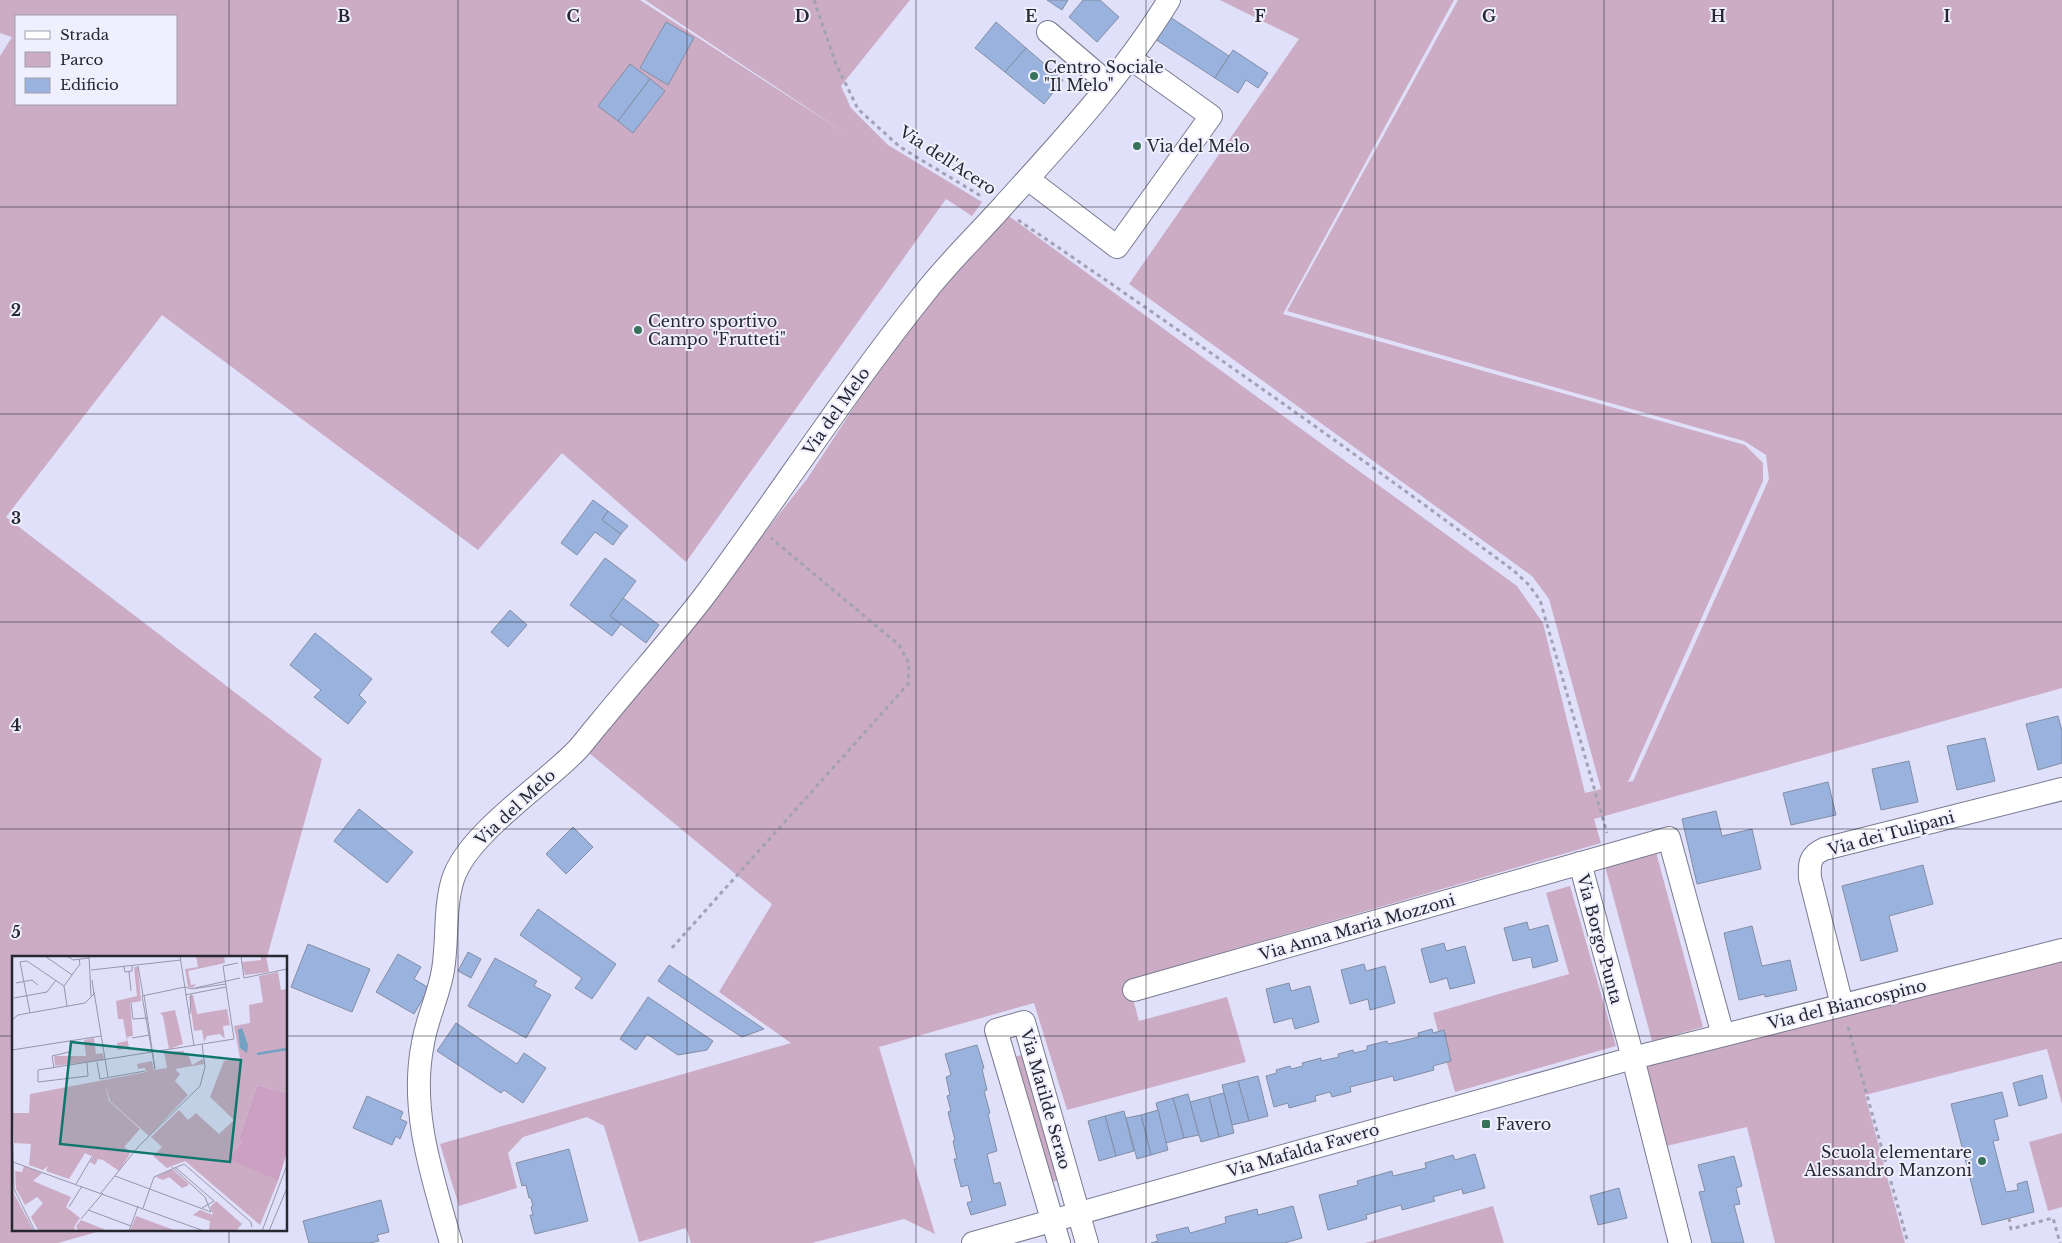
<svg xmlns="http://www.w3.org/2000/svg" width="2062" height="1243" viewBox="0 0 2062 1243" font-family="'Libre Baskerville',serif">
<rect width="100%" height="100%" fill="#e1e0fb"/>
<!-- green -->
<g fill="#cbacc4" fill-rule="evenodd">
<path d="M0 0H640L848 135 645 0H910L841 86 851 108 888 145 982 202 972 216 946 199 686 562 562 453 478 550 162 315 6 517 322 759 267 957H14V1229H107L58 1243H0V56L12 37 0 33ZM16 16H176V104H16Z"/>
<polygon points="1220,0 1454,0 1283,314 1745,445 1763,463 1763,481 1628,782 1633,781 1769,479 1766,455 1744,441 1287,311 1458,0 2062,0 2062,688 1594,819 1601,843 1128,980 1139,1021 1227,997 1246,1062 1067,1110 1034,1003 879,1047 935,1234 904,1219 812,1243 691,1243 686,1228 639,1242 604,1126 587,1117 523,1137 508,1153 517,1188 459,1206 440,1144 791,1043 719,992 772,904 589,753 807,479 894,346 1006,214 1517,586 1543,623 1585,793 1601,789 1549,599 1532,576 1129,284 1299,39"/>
<polygon points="1656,852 1703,1027 1652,1041 1605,866"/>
<polygon points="1570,886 1616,1046 1455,1092 1433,1013 1569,974 1546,893"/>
<polygon points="2062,961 2062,1104 2047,1049 1865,1095 1905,1243 1775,1243 1747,1127 1662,1147 1642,1066"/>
<polygon points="1025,1054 1062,1179 1048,1183 1011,1058"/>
<polygon points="2062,1133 2062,1207 2048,1211 2029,1142"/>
<polygon points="1493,1206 1504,1243 1365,1243"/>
</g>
<!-- building -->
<g fill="#9ab2de" stroke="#828ea4">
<polygon points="1047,0 1068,0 1062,10"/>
<polygon points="1083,0 1100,0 1119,17 1097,42 1069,17"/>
<polygon points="1170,17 1229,56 1215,78 1155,39"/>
<polygon points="666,22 694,38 668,85 640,68"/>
<polygon points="996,22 1026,48 1005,72 975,48"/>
<polygon points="1026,48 1063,80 1044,104 1005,72"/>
<polygon points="1233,50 1268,73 1258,88 1246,80 1238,93 1215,78"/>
<polygon points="630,64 650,79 618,121 598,106"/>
<polygon points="650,79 665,91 633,133 618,121"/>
<polygon points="593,500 608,511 602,520 621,534 613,545 595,532 577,555 561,543"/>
<polygon points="608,511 628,526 621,534 602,520"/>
<polygon points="605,558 636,581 610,616 621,624 612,636 570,605"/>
<polygon points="623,598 659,625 646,643 610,616"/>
<polygon points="510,610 527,625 508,647 491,632"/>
<polygon points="315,633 372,679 359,695 366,702 348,724 314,697 321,690 290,665"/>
<polygon points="2058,716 2062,731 2062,763 2038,770 2026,724"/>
<polygon points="1985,738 1995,781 1957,790 1947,746"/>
<polygon points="1909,761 1918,802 1881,810 1872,769"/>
<polygon points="1828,782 1836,815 1791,825 1783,793"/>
<polygon points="359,809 413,852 387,883 334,841"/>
<polygon points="1716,811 1722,836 1752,829 1761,869 1697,884 1682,819"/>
<polygon points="573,827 593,847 566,874 546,854"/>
<polygon points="1923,865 1933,904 1889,916 1898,951 1861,961 1842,886"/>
<polygon points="538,909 616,964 592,999 575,988 582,978 520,935"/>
<polygon points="1527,922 1529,930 1548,925 1558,961 1533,968 1531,957 1513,961 1504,928"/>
<polygon points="1752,926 1762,966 1790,960 1797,990 1765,997 1765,994 1739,1000 1724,933"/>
<polygon points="1444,943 1446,951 1465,946 1475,983 1450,989 1447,978 1430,983 1421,949"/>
<polygon points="308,944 370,969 352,1012 291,987"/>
<polygon points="468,952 481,959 471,978 458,971"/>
<polygon points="398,954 421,967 414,979 429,988 414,1014 376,992"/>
<polygon points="495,958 537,981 534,986 551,995 526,1038 468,1006"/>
<polygon points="1364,964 1366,971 1385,966 1395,1003 1370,1010 1368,999 1350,1004 1341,970"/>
<polygon points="669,965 724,1002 764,1029 742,1037 714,1019 658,981"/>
<polygon points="1289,983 1291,991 1310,986 1319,1022 1295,1029 1292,1018 1274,1023 1266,989"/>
<polygon points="648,997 713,1041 707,1050 678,1055 647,1034 636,1050 620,1039"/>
<polygon points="456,1023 517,1064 524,1053 546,1068 523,1103 504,1090 501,1093 437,1051"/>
<polygon points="1432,1029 1433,1033 1444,1030 1451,1061 1433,1066 1434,1070 1394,1081 1393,1076 1350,1087 1351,1092 1332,1097 1330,1092 1315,1096 1316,1101 1289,1108 1288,1103 1274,1107 1266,1076 1277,1073 1276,1070 1290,1066 1291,1069 1303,1066 1302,1063 1321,1058 1321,1061 1339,1057 1338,1054 1353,1050 1354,1053 1367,1050 1367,1046 1387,1041 1388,1044 1419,1037 1418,1033"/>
<polygon points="977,1045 984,1068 982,1069 987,1090 984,1091 990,1113 988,1114 997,1151 987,1154 994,1184 1000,1182 1006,1205 971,1215 967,1203 972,1201 968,1185 961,1187 954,1159 957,1159 953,1141 955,1140 948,1112 951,1111 947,1096 950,1095 946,1077 951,1075 945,1054"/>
<polygon points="2042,1075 2047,1098 2019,1106 2013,1083"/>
<polygon points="1258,1076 1268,1116 1249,1121 1238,1081"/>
<polygon points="1238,1081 1249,1121 1232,1125 1222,1085"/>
<polygon points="2002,1092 2008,1116 1994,1120 1999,1140 1993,1141 2006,1192 2018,1190 2017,1184 2027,1181 2034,1212 1982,1225 1951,1104"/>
<polygon points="1224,1093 1234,1133 1219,1137 1209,1097"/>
<polygon points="1188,1094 1199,1135 1184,1138 1173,1098"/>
<polygon points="367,1096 403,1112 400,1119 407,1122 400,1139 396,1136 392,1145 353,1128"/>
<polygon points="1209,1097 1219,1137 1201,1142 1190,1102"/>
<polygon points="1173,1098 1184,1138 1166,1143 1156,1103"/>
<polygon points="1158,1110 1168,1150 1151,1155 1141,1115"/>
<polygon points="1124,1111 1134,1151 1116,1156 1105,1116"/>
<polygon points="1141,1115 1151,1155 1137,1159 1126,1118"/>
<polygon points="1105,1116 1116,1156 1099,1161 1088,1121"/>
<polygon points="569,1149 588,1221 535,1234 530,1215 533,1215 531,1207 533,1206 531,1198 529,1198 526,1185 522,1186 516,1163"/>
<polygon points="1475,1154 1485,1188 1463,1194 1462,1189 1433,1197 1435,1201 1402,1210 1401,1205 1366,1215 1367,1219 1328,1230 1319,1195 1358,1185 1357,1181 1392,1171 1393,1176 1426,1168 1425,1163 1453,1155 1455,1160"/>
<polygon points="1734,1156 1742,1186 1736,1188 1740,1204 1734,1205 1744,1243 1712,1243 1699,1192 1705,1191 1698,1165"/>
<polygon points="1619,1188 1627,1218 1598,1225 1590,1196"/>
<polygon points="381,1200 389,1232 377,1235 379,1241 370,1243 309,1243 303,1221"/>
<polygon points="1293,1206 1302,1238 1285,1243 1151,1243 1158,1241 1156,1235 1188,1227 1190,1233 1226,1223 1225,1217 1257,1209 1258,1215"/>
</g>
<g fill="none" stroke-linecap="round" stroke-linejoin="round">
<!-- minor casing -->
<g stroke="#7a7a91" stroke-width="24">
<g id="minor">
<polyline points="1048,32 1109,84"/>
<polyline points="1028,179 1117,247 1211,116 1130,58"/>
<polyline points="1580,863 1633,1058 1680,1243"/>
<polyline points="1134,990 1669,838 1723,1035"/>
<path d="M1842 1005 1810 878C1809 863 1810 855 1824 849L2062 789"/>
<path d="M451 1243C433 1178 409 1111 423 1043 427 1018 439 995 443 970 448 940 444 908 453 879 468 833 544 785 578 749 586 740 594 729 602 720 637 677 675 635 708 591 782 491 849 387 927 290 950 261 978 234 1003 206 1062 141 1123 75 1169 0"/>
<polyline points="973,1243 1633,1058 2062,950"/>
<polyline points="1059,1243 996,1030 1024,1022 1087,1243"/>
</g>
</g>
<!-- path -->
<g stroke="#a2a1b6" stroke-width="3" stroke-dasharray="4 4" stroke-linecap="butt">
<polyline points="814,0 836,64 858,109 900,147 981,196"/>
<path d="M1018 220C1185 334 1352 450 1514 571L1528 584 1540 600 1607 833"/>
<polyline points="672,948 908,684 909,663 899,645 771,538"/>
<polyline points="1848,1027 1908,1243"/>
<polyline points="2009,1218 2011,1229 2053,1218 2060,1243"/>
</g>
<!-- minor -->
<use href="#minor" stroke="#fff" stroke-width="22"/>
</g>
<!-- grid -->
<path fill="none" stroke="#272730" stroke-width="1" stroke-opacity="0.55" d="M229 0V957M458 0V1243M687 0V1243M916 0V1243M1146 0V1243M1375 0V1243M1604 0V1243M1833 0V1243M0 207H2062M0 414H2062M0 622H2062M0 829H2062M0 1036H14M286 1036H2062M229 1229V1243"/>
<!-- markers -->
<g fill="#37725b" stroke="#efefff" stroke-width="2">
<circle cx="1034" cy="76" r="5"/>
<circle cx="1137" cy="146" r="5"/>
<circle cx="638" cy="330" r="5"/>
<rect x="1481" y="1119" width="10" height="10" rx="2.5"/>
<circle cx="1982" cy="1161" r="5"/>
</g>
<g text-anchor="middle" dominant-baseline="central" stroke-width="4" stroke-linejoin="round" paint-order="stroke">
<!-- poi labels -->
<g font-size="16" fill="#272730" stroke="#efefff" text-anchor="start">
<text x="1044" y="67">Centro Sociale<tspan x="1044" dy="18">"Il Melo"</tspan></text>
<text x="1147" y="146">Via del Melo</text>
<text x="648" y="321">Centro sportivo<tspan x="648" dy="18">Campo "Frutteti"</tspan></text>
<text x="1496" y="1124">Favero</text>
<text x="1972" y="1152" text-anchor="end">Scuola elementare<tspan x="1972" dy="18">Alessandro Manzoni</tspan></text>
</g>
<!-- street labels -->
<g font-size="16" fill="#272730" stroke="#efefff">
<text transform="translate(948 160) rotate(33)">Via dell'Acero</text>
<text transform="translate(836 411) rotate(-55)">Via del Melo</text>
<text transform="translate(515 807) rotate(-43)">Via del Melo</text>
<text transform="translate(1891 833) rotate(-15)">Via dei Tulipani</text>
<text transform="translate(1357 927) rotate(-16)">Via Anna Maria Mozzoni</text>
<text transform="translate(1600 939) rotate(75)">Via Borgo Punta</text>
<text transform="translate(1847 1004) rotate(-14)">Via del Biancospino</text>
<text transform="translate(1046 1099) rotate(74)">Via Matilde Serao</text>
<text transform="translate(1303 1150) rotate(-16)">Via Mafalda Favero</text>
</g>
</g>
<!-- overview -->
<g transform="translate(12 956)">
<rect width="275" height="275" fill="#e1e0fb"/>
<path d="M184 0H212L213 7 176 15 179 29 184 28 181 32 176 31 173 13 186 11ZM249 0H254L257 16 233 19 230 6 249 4ZM122 11H126L129 45 118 47 121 80 115 81 117 92 106 94 105 87 115 85 111 63H106L104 45 125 40ZM266 16 269 34 275 33V137L245 129 227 183 230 187V208L266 225 248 269 173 205 155 212 141 200 150 191 139 181 167 154 176 164 184 157 207 178 222 164 198 141 212 105 228 102 222 70 238 67 237 49 251 46 247 20ZM181 39 185 58 215 53 218 69 211 70 213 83 208 78 195 80 192 86 190 74 182 75 177 40ZM163 54 171 88 157 93 151 60 148 57ZM82 82 84 98 91 97 92 104 43 110 42 100H74L72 84ZM172 95V99L176 98 180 109 191 103 192 108 163 113 168 118 163 125 176 139 137 180 98 145 93 127 97 145 128 173 112 191 119 196 107 215 91 204 86 203 83 209 78 206 81 201 73 197 57 223 34 215 36 210 31 214 17 209 19 188 2 187 1 157H17L18 138 134 116 133 112 126 113 125 108 140 105 142 114 155 112 152 96ZM12 210 30 217 21 225 59 241 54 251 68 262 62 271 64 275 26 274 19 261 31 247 25 241 13 249 4 233 3 215 10 216ZM160 213 177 228 175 230 170 232 157 221 151 224 144 221ZM0 227 2 238 22 275H0ZM204 245 230 268 224 275 197 274 198 265 181 259 188 254 201 259 198 251ZM124 260 162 274 118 275ZM69 264 94 274 93 275H66L64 270Z" fill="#cbacc4"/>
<path d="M245 129 275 137V196L266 225 217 203 230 187 227 183Z" fill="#cba0c2"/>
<path d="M230 72 236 89 235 97 228 92 226 74Z" fill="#72a1c1"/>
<path fill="none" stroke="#72a1c1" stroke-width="2.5" d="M245 98 275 93"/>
<path fill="none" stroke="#9796aa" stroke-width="1" d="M33 0 60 19M55 0 61 4 77 2M77 0 79 40M168 0 182 90M229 0 232 22 275 13M126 10 131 39M112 11 113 16 120 15V10M79 14 169 4M117 16 119 35M4 27 20 24 26 29M183 32 228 22M82 36 96 121M132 39 143 113 130 40 173 31 180 33 214 28M173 39 214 31M2 42 35 36 44 24M119 47 121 63 135 62M55 50 52 30 68 8 67 3M18 57 8 6 15 5 52 30M178 58 179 38M0 64 6 59 73 47 82 38 80 24M120 82 138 79M0 94 89 80M85 106 88 123 133 115M75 107 76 120 26 126V114L222 83 211 10 226 7M42 112 40 100 57 96M0 167 2 233 23 275M1 206 192 275M160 211 193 241 199 256M163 211 202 245 190 252M103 220 199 256M64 228 80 201M89 237 126 191 188 130 193 111 190 88M57 251 70 230M131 252 142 221 172 208 239 266 240 271M76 254 119 270M69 263 91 237M117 275 126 250M250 275 275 209M257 275 275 232"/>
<path fill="#0f766e" fill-opacity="0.15" stroke="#0f766e" stroke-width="2.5" d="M59 86 229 104 218 206 48 188Z"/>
<rect width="275" height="275" fill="none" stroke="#272730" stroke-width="2.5"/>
</g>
<g font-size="16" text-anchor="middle" font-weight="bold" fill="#272730" stroke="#efefff" stroke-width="4" stroke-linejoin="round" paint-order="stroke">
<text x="344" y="22">B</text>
<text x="573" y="22">C</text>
<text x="802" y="22">D</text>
<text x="1031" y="22">E</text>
<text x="1260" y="22">F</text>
<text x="1489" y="22">G</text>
<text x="1718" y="22">H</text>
<text x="1947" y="22">I</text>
<text x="16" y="316">2</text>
<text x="16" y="524">3</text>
<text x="16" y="731">4</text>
<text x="16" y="938">5</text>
</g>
<!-- legend -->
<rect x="15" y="15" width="162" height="90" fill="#efefff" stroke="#9f9fac"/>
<rect x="25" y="31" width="25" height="8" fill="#ffffff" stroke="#9f9fac"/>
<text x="60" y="40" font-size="15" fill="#272730">Strada</text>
<rect x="25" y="52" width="25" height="15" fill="#cbacc4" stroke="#9f9fac"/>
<text x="60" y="65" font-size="15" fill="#272730">Parco</text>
<rect x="25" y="78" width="25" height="15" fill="#9ab2de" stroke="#9f9fac"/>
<text x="60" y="90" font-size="15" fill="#272730">Edificio</text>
</svg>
